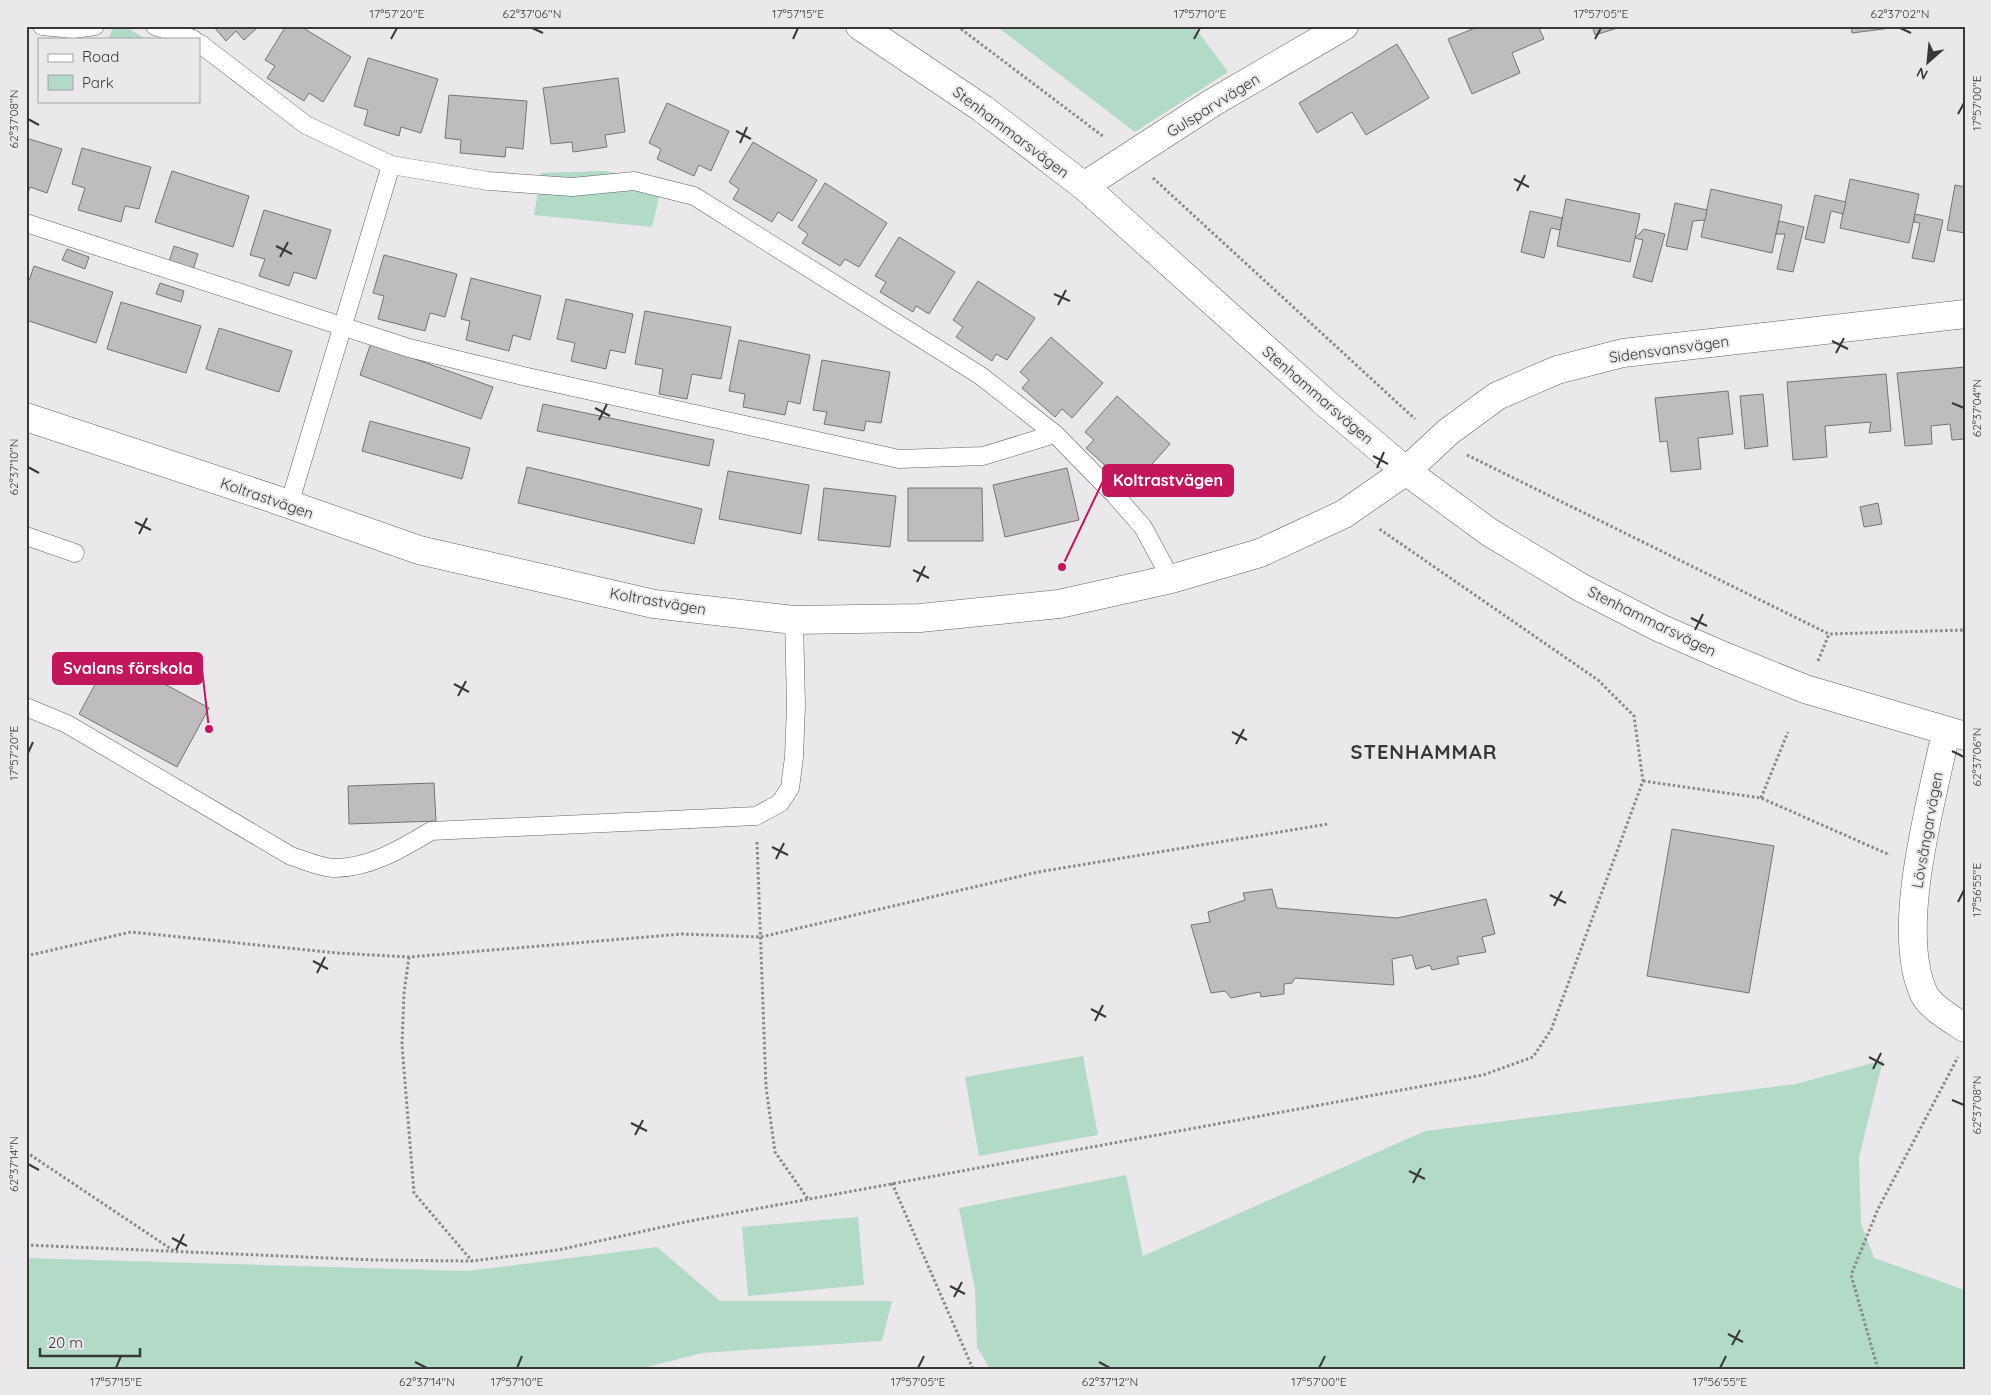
<svg xmlns="http://www.w3.org/2000/svg" width="1991" height="1395" viewBox="0 0 1991 1395" font-family="Quicksand,sans-serif">
<rect width="100%" height="100%" fill="#eae8ea"/>
<!-- green -->
<g fill="#b2dbc7">
<polygon points="121,26 124,26 146,39 108,39 113,28"/>
<polygon points="996,26 1194,26 1228,72 1135,132"/>
<polygon points="604,171 663,181 652,227 534,215 541,173"/>
<polygon points="1083,1056 1098,1135 979,1156 965,1077"/>
<polygon points="1883,1060 1859,1157 1861,1223 1874,1258 1965,1290 1965,1369 990,1369 977,1347 975,1290 959,1208 1126,1175 1143,1256 1425,1131 1796,1084"/>
<polygon points="858,1217 864,1285 748,1296 742,1227"/>
<polygon points="657,1247 720,1301 892,1301 882,1341 702,1353 639,1369 26,1369 26,1258 468,1271"/>
</g>
<!-- building -->
<g fill="#bfbcbe" stroke="#767375">
<polygon points="213,26 259,26 244,40 236,31 226,41"/>
<polygon points="286,26 300,26 351,57 323,102 309,93 304,101 267,78 275,66 265,60"/>
<polygon points="1480,26 1538,26 1544,39 1512,53 1520,73 1472,94 1448,39"/>
<polygon points="1592,26 1624,26 1595,35"/>
<polygon points="1851,26 1906,26 1852,33"/>
<polygon points="1397,44 1429,98 1366,135 1352,112 1317,133 1299,103"/>
<polygon points="368,58 438,79 421,133 401,127 399,136 364,125 368,110 354,106"/>
<polygon points="618,78 625,132 605,135 607,147 573,152 572,142 551,144 543,88"/>
<polygon points="449,95 527,101 523,149 506,147 505,157 460,153 461,140 445,138"/>
<polygon points="667,103 729,131 711,171 699,165 694,176 657,159 661,149 649,143"/>
<polygon points="26,138 62,149 47,193 30,187 26,199"/>
<polygon points="753,142 817,180 792,221 778,212 772,222 733,199 739,189 729,182"/>
<polygon points="82,148 151,167 139,209 125,206 121,222 78,210 85,188 72,184"/>
<polygon points="172,171 249,196 233,247 155,222"/>
<polygon points="1850,179 1919,194 1909,243 1840,228"/>
<polygon points="825,183 887,223 859,267 845,259 840,266 802,243 808,234 798,227"/>
<polygon points="1955,185 1965,187 1965,233 1947,230"/>
<polygon points="1711,189 1782,205 1772,253 1701,237"/>
<polygon points="1815,195 1846,202 1843,214 1831,211 1824,243 1805,239"/>
<polygon points="1566,199 1640,214 1630,262 1557,246"/>
<polygon points="1675,203 1707,210 1705,220 1693,221 1687,250 1666,246"/>
<polygon points="264,210 331,230 316,279 294,272 289,286 259,276 265,259 250,255"/>
<polygon points="1530,211 1562,218 1560,230 1551,228 1544,258 1521,252"/>
<polygon points="1915,214 1943,220 1934,262 1912,258 1920,223 1914,222"/>
<polygon points="1779,221 1804,227 1793,272 1777,269 1785,234 1776,234"/>
<polygon points="1644,229 1665,234 1652,282 1633,277 1643,240 1635,238"/>
<polygon points="899,237 955,272 929,314 916,306 913,312 880,292 886,282 875,276"/>
<polygon points="174,246 198,254 193,270 169,262"/>
<polygon points="67,249 89,257 85,269 62,260"/>
<polygon points="384,255 457,274 445,317 430,313 425,331 378,319 384,296 373,293"/>
<polygon points="34,266 113,292 96,343 26,320 26,289"/>
<polygon points="471,278 541,296 530,340 513,335 509,351 466,340 470,321 461,319"/>
<polygon points="978,281 1035,318 1007,360 996,354 992,361 956,337 963,327 953,320"/>
<polygon points="160,283 184,291 181,302 156,294"/>
<polygon points="566,299 633,314 625,353 610,350 606,369 571,361 575,343 557,339"/>
<polygon points="121,302 201,326 186,373 107,349"/>
<polygon points="645,311 731,327 721,379 692,374 687,399 659,394 663,369 635,364"/>
<polygon points="219,328 292,351 279,392 206,369"/>
<polygon points="1051,337 1103,383 1072,418 1062,409 1055,417 1022,388 1029,380 1020,372"/>
<polygon points="739,340 810,355 800,404 788,401 785,415 743,407 745,394 729,391"/>
<polygon points="371,343 493,387 481,419 360,375"/>
<polygon points="822,360 890,372 881,423 866,421 864,431 824,424 827,412 813,410"/>
<polygon points="1965,367 1965,439 1952,440 1950,424 1931,426 1932,444 1905,446 1897,373"/>
<polygon points="1886,374 1891,431 1869,433 1871,422 1825,426 1827,457 1793,460 1787,382"/>
<polygon points="1728,391 1733,434 1698,438 1701,469 1671,472 1667,441 1660,442 1655,398"/>
<polygon points="1763,394 1768,446 1745,449 1740,396"/>
<polygon points="1117,396 1170,444 1136,482 1126,473 1120,479 1086,448 1094,440 1085,432"/>
<polygon points="543,404 714,440 709,466 537,431"/>
<polygon points="370,421 470,448 462,479 362,451"/>
<polygon points="527,467 702,509 694,544 518,503"/>
<polygon points="1067,468 1079,520 1005,537 993,485"/>
<polygon points="728,471 809,485 801,534 719,519"/>
<polygon points="824,488 896,496 890,547 818,540"/>
<polygon points="908,488 982,488 983,541 908,541"/>
<polygon points="1878,503 1882,524 1864,527 1860,507"/>
<polygon points="111,655 209,708 177,767 79,714"/>
<polygon points="434,783 436,821 349,824 348,786"/>
<polygon points="1672,829 1774,846 1749,993 1647,976"/>
<polygon points="1272,889 1277,908 1397,918 1486,899 1495,934 1482,937 1486,952 1457,957 1459,964 1432,970 1430,965 1416,969 1412,955 1392,959 1394,985 1295,978 1292,983 1284,984 1284,994 1261,997 1260,992 1231,998 1225,991 1211,993 1191,925 1210,922 1208,912 1245,900 1243,893"/>
</g>
<g fill="none" stroke-linecap="round" stroke-linejoin="round">
<!-- service casing -->
<g stroke="#656365" stroke-width="19">
<g id="service">
<polyline points="42,26 73,29 95,26"/>
<polyline points="155,26 193,39"/>
<polyline points="26,223 409,348 523,376 899,459 983,456 1055,434 981,376 694,196 634,181 572,187 488,181 391,165 306,125 199,43"/>
<polyline points="1055,434 1113,493 1143,527 1171,579"/>
<polyline points="289,505 391,165"/>
<polyline points="26,536 75,553"/>
<path d="M26 707 67 724 291 856C304 860 319 867 333 868 368 869 401 849 431 831L756 816 780 803 790 788 794 757 796 705 794 620"/>
</g>
</g>
<!-- minor casing -->
<g stroke="#656365" stroke-width="29">
<g id="minor">
<polyline points="860,26 983,109 1084,186 1328,405 1406,471 1489,532 1580,587 1660,628 1719,654 1805,689 1965,736"/>
<polyline points="1084,186 1212,103 1344,26"/>
<polyline points="26,417 271,498 419,550 654,604 794,620 920,618 1059,604 1171,579 1260,553 1344,514 1406,471 1448,432 1497,396 1557,370 1623,353 1965,314"/>
<path d="M1946 732C1932 800 1894 930 1924 994 1930 1007 1953 1020 1965 1028"/>
</g>
</g>
<!-- path -->
<g stroke="#8a898a" stroke-width="3" stroke-dasharray="2.5 2.5" stroke-linecap="butt">
<polyline points="957,26 1104,137"/>
<polyline points="1153,178 1415,419"/>
<polyline points="1467,455 1829,634 1965,630"/>
<polyline points="1818,661 1829,634"/>
<polyline points="1643,781 1761,798 1890,855"/>
<polyline points="1761,798 1788,732"/>
<polyline points="757,842 766,1087 775,1152 808,1199"/>
<polyline points="26,956 131,932 337,953 409,957 682,934 761,937 1038,872 1328,824"/>
<polyline points="409,957 404,993 402,1045 414,1193 472,1261"/>
<polyline points="26,1152 174,1251"/>
<polyline points="892,1183 973,1369"/>
<polyline points="26,1245 375,1260 472,1261 558,1250 690,1221 1483,1075 1533,1057 1551,1030 1643,781 1634,716 1598,680 1378,528"/>
<polyline points="1878,1369 1851,1275 1878,1209 1958,1057"/>
</g>
<!-- service -->
<use href="#service" stroke="#fff" stroke-width="18"/>
<!-- minor -->
<use href="#minor" stroke="#fff" stroke-width="28"/>
</g>
<!-- ticks -->
<path fill="none" stroke="#393839" stroke-width="2" d="M532 28 543 33M1900 28 1911 33M391 39 397 28M793 39 798 28M1194 39 1200 28M1595 39 1601 28M1958 114 1964 103M28 119 39 125M736 131 751 139M740 143 747 127M1514 179 1529 187M1517 191 1525 175M276 246 292 254M280 257 288 242M1054 294 1070 301M1058 305 1066 290M1832 341 1848 349M1836 353 1844 338M1952 403 1964 408M595 408 610 416M599 420 607 404M1373 456 1388 464M28 467 39 473M1377 468 1384 452M135 522 151 530M139 534 147 518M913 570 929 578M917 582 925 566M1691 618 1707 626M1695 630 1703 614M454 684 469 692M458 696 466 681M1232 732 1247 740M1236 744 1244 729M1952 751 1964 757M28 753 33 742M772 847 788 855M776 859 784 843M1550 895 1566 903M1958 902 1964 890M1554 906 1562 891M313 961 328 969M317 973 325 957M1091 1009 1106 1017M1095 1021 1103 1005M1869 1057 1884 1065M1873 1069 1881 1053M1952 1100 1964 1105M631 1123 647 1131M635 1135 643 1120M28 1164 39 1170M1409 1171 1425 1179M1413 1183 1421 1168M172 1238 187 1246M176 1250 184 1234M950 1286 965 1294M954 1297 962 1282M1728 1334 1743 1342M1732 1345 1740 1330M415 1362 427 1368M1099 1362 1110 1368M116 1368 121 1356M517 1368 522 1356M918 1368 924 1356M1319 1368 1325 1356M1720 1368 1726 1356"/>
<g text-anchor="middle" dominant-baseline="central" stroke-width="4" stroke-linejoin="round" paint-order="stroke">
<!-- street labels -->
<g font-size="15" fill="#393839" stroke="#eae8ea">
<text transform="translate(1213 105) rotate(-32)">Gulsparvvägen</text>
<text transform="translate(1011 132) rotate(37)">Stenhammarsvägen</text>
<text transform="translate(1669 349) rotate(-8)">Sidensvansvägen</text>
<text transform="translate(1318 395) rotate(41)">Stenhammarsvägen</text>
<text transform="translate(267 498) rotate(19)">Koltrastvägen</text>
<text transform="translate(658 601) rotate(10)">Koltrastvägen</text>
<text transform="translate(1652 621) rotate(26)">Stenhammarsvägen</text>
<text transform="translate(1927 830) rotate(-80)">Lövsångarvägen</text>
</g>
<!-- district labels -->
<g font-size="20" font-weight="bold" letter-spacing="1" fill="#393839" stroke="#eae8ea">
<text x="1424" y="751">STENHAMMAR</text>
</g>
</g>
<!-- callouts -->
<path fill="none" stroke="#c2185b" stroke-width="2" d="M1062 567L1103 481M209 729L202 669"/>
<g fill="#c2185b" stroke="#eae8ea" stroke-width="2">
<circle cx="1062" cy="567" r="5"/>
<circle cx="209" cy="729" r="5"/>
</g>
<g fill="#c2185b" stroke="#c2185b" stroke-width="2">
<rect x="1103" y="465" width="130" height="31" rx="5"/>
<rect x="53" y="653" width="149" height="31" rx="5"/>
</g>
<g font-size="16" text-anchor="middle" font-weight="bold" fill="#fff">
<text x="1168" y="486">Koltrastvägen</text>
<text x="128" y="674">Svalans förskola</text>
</g>
<!-- border -->
<rect width="1991" height="1395" fill="none" stroke="#eae8ea" stroke-width="55"/>
<!-- legend -->
<rect x="38" y="38" width="162" height="65" fill="#eae8ea" stroke="#a3a2a3"/>
<rect x="48" y="54" width="25" height="8" fill="#ffffff" stroke="#a3a2a3"/>
<text x="82" y="62" font-size="15" fill="#393839">Road</text>
<rect x="48" y="75" width="25" height="15" fill="#b2dbc7" stroke="#a3a2a3"/>
<text x="82" y="88" font-size="15" fill="#393839">Park</text>
<!-- north arrow -->
<g transform="translate(1928 62) rotate(207)" stroke="#eae8ea" stroke-width="4" paint-order="stroke">
<path d="M0-4L9 19L0 12L-9 19Z" fill="#393839"/>
<text y="-8" font-size="14" font-weight="bold" text-anchor="middle" fill="#393839">N</text>
</g>
<!-- scale -->
<path d="M40 1348v8h100v-8" fill="none" stroke="#393839" stroke-width="2.5"/>
<text x="48" y="1348" font-size="15" fill="#393839" stroke="#eae8ea" stroke-width="4" paint-order="stroke">20 m</text>
<rect x="28" y="28" width="1936" height="1340" fill="none" stroke="#393839" stroke-width="2"/>
<g font-size="12" text-anchor="middle" fill="#393839">
<text x="397" y="18">17°57'20"E</text>
<text x="532" y="18">62°37'06"N</text>
<text x="798" y="18">17°57'15"E</text>
<text x="1200" y="18">17°57'10"E</text>
<text x="1601" y="18">17°57'05"E</text>
<text x="1900" y="18">62°37'02"N</text>
<text transform="translate(1977 103) rotate(-90)" y="4">17°57'00"E</text>
<text transform="translate(14 119) rotate(-90)" y="4">62°37'08"N</text>
<text transform="translate(1977 408) rotate(-90)" y="4">62°37'04"N</text>
<text transform="translate(14 467) rotate(-90)" y="4">62°37'10"N</text>
<text transform="translate(14 753) rotate(-90)" y="4">17°57'20"E</text>
<text transform="translate(1977 757) rotate(-90)" y="4">62°37'06"N</text>
<text transform="translate(1977 890) rotate(-90)" y="4">17°56'55"E</text>
<text transform="translate(1977 1105) rotate(-90)" y="4">62°37'08"N</text>
<text transform="translate(14 1164) rotate(-90)" y="4">62°37'14"N</text>
<text x="116" y="1386">17°57'15"E</text>
<text x="427" y="1386">62°37'14"N</text>
<text x="517" y="1386">17°57'10"E</text>
<text x="918" y="1386">17°57'05"E</text>
<text x="1110" y="1386">62°37'12"N</text>
<text x="1319" y="1386">17°57'00"E</text>
<text x="1720" y="1386">17°56'55"E</text>
</g>
</svg>
